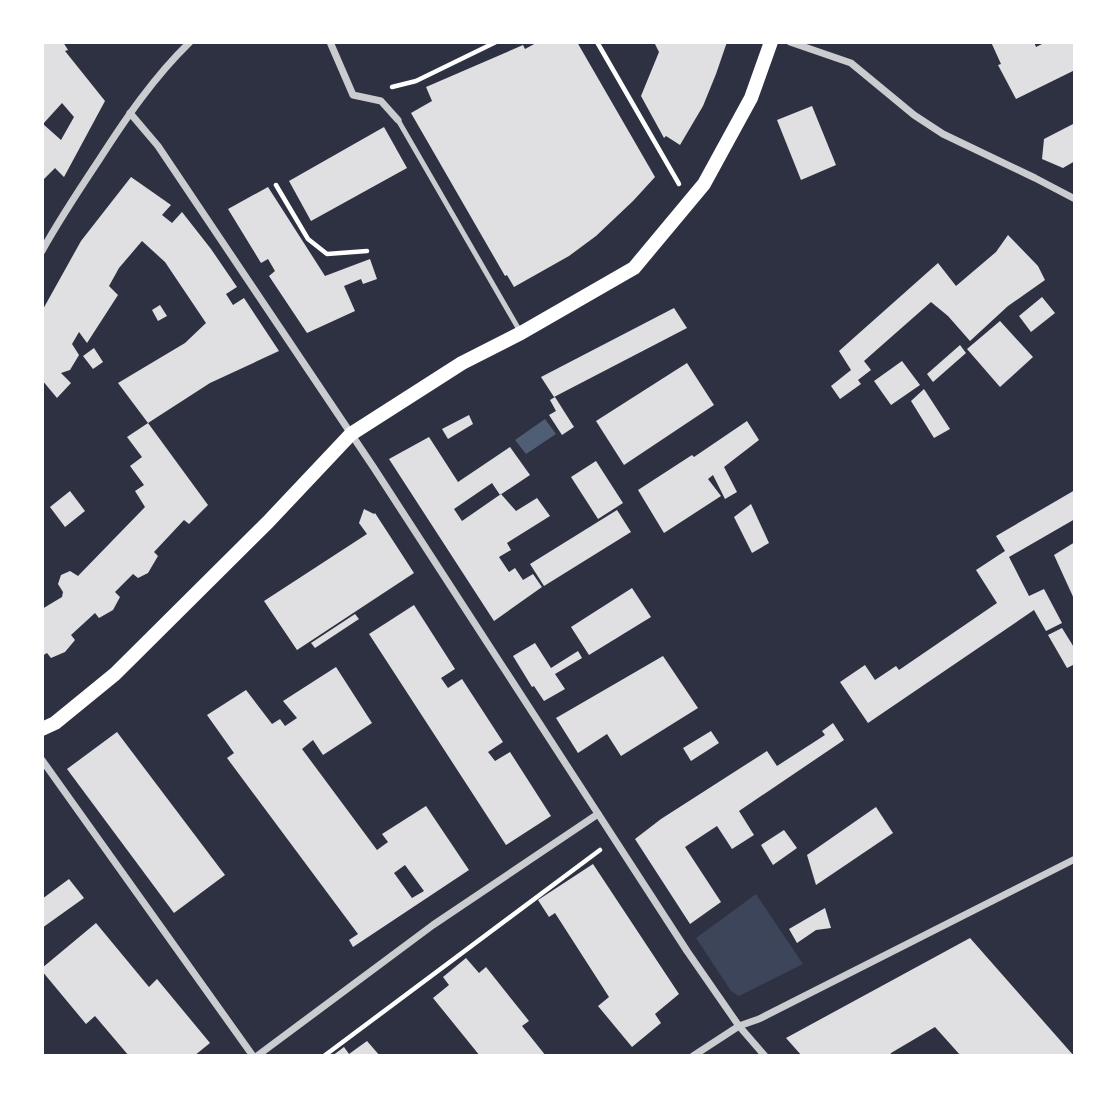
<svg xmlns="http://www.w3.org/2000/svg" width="1117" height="1098" viewBox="0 0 1117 1098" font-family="'Playfair Display',serif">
<rect width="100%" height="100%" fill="#2d3142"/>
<!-- green -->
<polygon fill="#3c4559" points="756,894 803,964 739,996 731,991 696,938"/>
<!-- water -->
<polygon fill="#4f5d75" points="545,419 556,434 526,454 515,440"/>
<!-- building -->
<g fill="#e0e0e3" fill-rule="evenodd">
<path d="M42 42H63L68 50 65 51 105 101 64 177 55 168 42 181ZM62 103 74 117 61 140 43 124Z"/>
<polygon points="538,42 577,42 655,177 633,201 596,236 569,256 514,287 507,275 505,276 411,113 432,101 426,87 523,45 525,49"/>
<polygon points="654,42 727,42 716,74 703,106 680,145 666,136 664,138 641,96 659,52"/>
<polygon points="991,42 1034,42 1036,47 1046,42 1075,42 1075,70 1016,99 998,65 1001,64"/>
<polygon points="812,106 836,165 801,180 777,120"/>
<polygon points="1075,123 1075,161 1063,168 1042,159 1044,139"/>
<polygon points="384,127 407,168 311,221 289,181"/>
<polygon points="131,177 171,205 162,215 172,223 182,212 211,249 237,287 226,294 233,305 244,298 279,351 210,383 148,423 208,505 189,524 184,520 154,552 158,556 148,573 138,578 133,574 115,592 120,597 113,610 99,618 95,613 71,635 75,640 65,652 51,658 47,653 42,656 42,609 62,597 63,592 58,584 61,575 70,571 78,576 145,507 135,491 144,485 130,466 142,457 127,437 148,423 118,383 185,343 206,323 165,262 142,241 119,268 109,286 118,295 87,343 79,332 72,344 79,355 70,370 61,373 71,383 57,398 42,380 42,311 81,241"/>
<polygon points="268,187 325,276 370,259 377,279 363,284 361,279 344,286 355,311 307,333 269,276 275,271 268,259 261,263 228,209"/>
<polygon points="1008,235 1038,266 1045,280 1008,306 970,341 948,316 931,302 864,361 871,370 858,380 861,384 840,399 831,386 851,370 839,351 938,263 956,286 996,252"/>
<polygon points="1042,297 1055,313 1031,332 1019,316"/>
<polygon points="160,305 167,316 158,321 152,310"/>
<polygon points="674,308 687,328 554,397 541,377"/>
<polygon points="1000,321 1033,357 1000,387 967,349"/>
<polygon points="960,345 966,353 933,382 927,374"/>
<polygon points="94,348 103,362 93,369 83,356"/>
<polygon points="902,361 920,385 891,405 874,381"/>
<polygon points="687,363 714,405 624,465 596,421"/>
<polygon points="924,389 950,429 934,438 911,401"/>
<polygon points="555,397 574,427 562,435 549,415 556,411 550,400"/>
<polygon points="469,415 473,424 448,439 442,429"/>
<polygon points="747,421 759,440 724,467 737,492 725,499 713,475 708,479 721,496 664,533 638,490 692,455 694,457"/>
<polygon points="429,437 458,482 510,447 530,475 500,495 492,483 454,509 462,521 501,494 516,511 537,498 550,516 507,543 511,550 499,557 509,572 515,568 523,580 533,574 542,587 494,621 389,459"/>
<polygon points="596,461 623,503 598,519 571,477"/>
<polygon points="1075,490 1075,519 1009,557 1029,596 1044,589 1062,623 1046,631 1034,610 868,723 840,682 865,665 875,680 896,666 899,670 997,603 976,570 1005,551 996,536"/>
<polygon points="70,491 85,511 65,527 50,507"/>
<polygon points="751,504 769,543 752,553 734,517"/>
<polygon points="364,509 374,514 375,513 414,573 297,650 264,601 367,534 359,523"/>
<polygon points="617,510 631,532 544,586 530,564"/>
<polygon points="1075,542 1075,601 1054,555"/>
<polygon points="632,588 651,617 589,655 571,627"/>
<polygon points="414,605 455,669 441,678 448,688 462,679 503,742 488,752 495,761 510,752 551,816 506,845 369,634"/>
<polygon points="355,614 359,619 315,648 311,643"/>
<polygon points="1062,628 1075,649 1075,664 1067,668 1048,635"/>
<polygon points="535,643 551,668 578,651 582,658 555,674 565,689 544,701 534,686 532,687 513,656"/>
<polygon points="663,656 698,708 621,756 607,734 578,753 556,718"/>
<path d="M336 667 372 723 323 755 313 740 302 749 377 850 388 842 382 834 426 806 469 870 353 947 349 940 358 934 227 758 234 753 207 715 246 690 272 724 280 719 285 726 297 718 283 701ZM405 865 424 891 412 898 394 873Z"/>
<polygon points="833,723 844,740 739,811 754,835 732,849 717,826 685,847 721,902 690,924 635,839 661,819 767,751 777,766 825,735 822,731"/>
<polygon points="711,731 719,743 691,761 683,748"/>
<polygon points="117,732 225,875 174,913 67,769"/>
<polygon points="876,807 893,833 816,885 807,855"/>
<polygon points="784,830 797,848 773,865 761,845"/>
<polygon points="593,864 679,994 655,1014 661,1023 632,1047 598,1006 609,997 555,913 549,917 538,900"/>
<polygon points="69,879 84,898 42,928 42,899"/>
<polygon points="825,908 831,928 816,930 797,943 789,929"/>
<polygon points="96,923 149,987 157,979 210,1043 194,1056 129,1056 95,1016 86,1024 42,971 42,968"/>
<polygon points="970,938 1074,1056 961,1056 935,1027 891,1053 890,1056 802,1056 786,1038"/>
<polygon points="466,958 479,973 486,967 529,1021 522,1026 546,1056 480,1056 433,998 449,985 443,977"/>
<polygon points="367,1041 380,1056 332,1056 344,1047 349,1054"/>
</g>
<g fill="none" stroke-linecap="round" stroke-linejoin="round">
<!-- path -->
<g stroke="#fff" stroke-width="4.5">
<polyline points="597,42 679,184"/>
<polyline points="392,87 416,81 496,42"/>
<polyline points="276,185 308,239 327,254 367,251"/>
<polyline points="324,1056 600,850"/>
</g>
<!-- service -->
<polyline stroke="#caccd0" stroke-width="5" points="398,120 521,333"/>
<!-- minor -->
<g stroke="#caccd0" stroke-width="7">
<polyline points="330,42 353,95 381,101 398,120"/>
<polyline points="790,42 851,63 914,115 943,134 1035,178 1075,199"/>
<polyline points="130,113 158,146 374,468 687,951 739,1026 765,1056"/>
<path d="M42 251C59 220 79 190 99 160 126 118 154 77 190 42"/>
<polyline points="42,760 253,1056"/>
<polyline points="257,1056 433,925 598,814"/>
<polyline points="693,1056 739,1026 759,1019 1075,859"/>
</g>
<!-- secondary -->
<polyline stroke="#fff" stroke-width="14" points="42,729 55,723 115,674 268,522 351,434 462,363 521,333 634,268 704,184 751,98 771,42"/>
</g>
<!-- border -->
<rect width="1117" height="1098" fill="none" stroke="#ffffff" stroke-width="88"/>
</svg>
